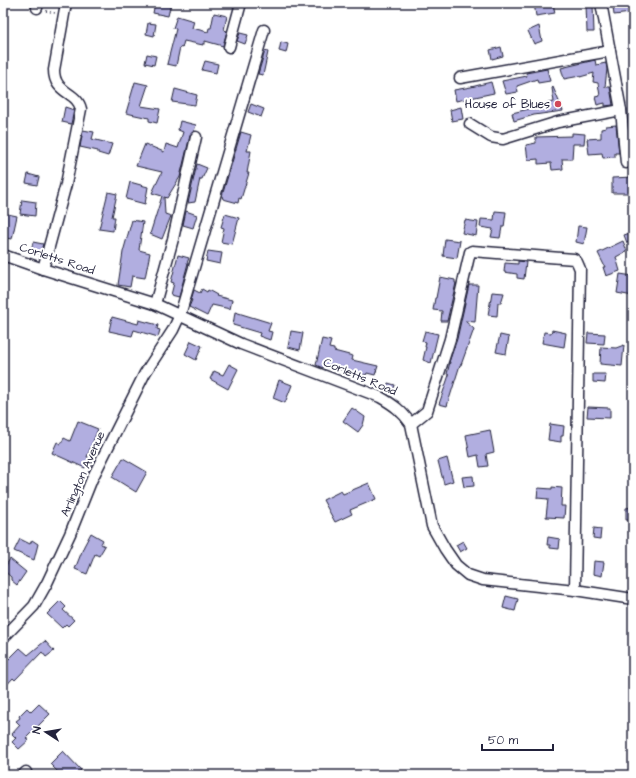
<svg xmlns="http://www.w3.org/2000/svg" width="636" height="778" viewBox="0 0 636 778" font-family="'Architects Daughter',sans-serif">
<rect width="100%" height="100%" fill="#fff"/>
<filter id="ink" filterUnits="userSpaceOnUse"><feTurbulence type="fractalNoise" baseFrequency=".025" numOctaves="2"/><feDisplacementMap in="SourceGraphic" scale="8" xChannelSelector="R" yChannelSelector="G"/><feConvolveMatrix kernelMatrix="1 2 1 2 8 2 1 2 1" color-interpolation-filters="sRGB"/></filter>
<g filter="url(#ink)">
<!-- building -->
<g fill="#b1aee0" stroke="#22223b">
<polygon points="155,3 171,3 168,16 153,13"/>
<polygon points="534,3 553,3 555,13 536,16"/>
<polygon points="586,5 593,5 594,32 587,32"/>
<polygon points="630,5 631,13 614,15 613,7"/>
<polygon points="214,13 227,16 224,30 227,31 223,46 205,41 205,44 203,43 203,45 184,41 182,48 180,47 176,66 167,64 176,29 173,28 177,16 194,21 192,28 208,32 209,28 211,28"/>
<polygon points="148,23 156,24 154,36 146,34"/>
<polygon points="539,26 542,41 534,44 528,31"/>
<polygon points="240,33 248,35 245,44 237,41"/>
<polygon points="281,42 288,44 286,53 279,51"/>
<polygon points="501,47 503,56 492,59 490,50"/>
<polygon points="265,51 268,52 263,75 258,74"/>
<polygon points="147,54 156,56 154,65 145,63"/>
<polygon points="595,60 596,65 606,63 607,69 605,87 610,87 613,105 605,106 605,103 597,105 595,97 600,96 598,83 593,82 594,73 580,77 580,76 564,79 561,68"/>
<polygon points="205,61 218,64 216,73 202,70"/>
<polygon points="547,69 550,81 538,83 537,79 517,86 518,92 506,94 502,81 527,76 526,73"/>
<polygon points="135,82 148,85 141,106 160,109 157,123 149,121 149,118 126,113"/>
<polygon points="491,82 494,93 456,101 454,90 471,87"/>
<polygon points="553,87 563,111 534,115 514,121 512,113 541,106 541,104 554,102 552,88"/>
<polygon points="175,89 197,95 195,105 172,102"/>
<polygon points="251,104 264,109 261,117 248,112"/>
<polygon points="65,107 74,110 71,124 62,122"/>
<polygon points="461,107 463,119 452,121 450,110"/>
<polygon points="180,121 196,125 194,131 190,136 180,177 167,198 164,197 165,214 171,216 162,239 150,234 162,196 152,193 162,172 136,166 145,144 164,152 166,144 178,148 183,132 178,130"/>
<polygon points="616,125 619,153 615,153 615,157 603,158 602,153 589,154 587,139 601,138 601,129 606,128 606,126"/>
<polygon points="83,130 94,132 92,139 112,144 108,156 98,153 98,151 80,147"/>
<polygon points="241,132 251,135 247,151 251,151 247,173 249,173 241,199 239,198 238,203 223,199 222,196"/>
<polygon points="572,133 585,134 584,144 573,144 572,159 562,159 563,169 552,170 551,163 538,164 538,159 528,160 526,145 536,143 536,137 572,136"/>
<polygon points="197,164 207,168 202,179 200,179 195,202 188,203"/>
<polygon points="28,174 39,177 37,185 26,183"/>
<polygon points="633,177 633,193 612,193 612,178"/>
<polygon points="130,182 148,187 145,204 126,199"/>
<polygon points="108,192 117,194 112,217 115,217 113,231 99,229"/>
<polygon points="22,200 36,202 35,216 20,214"/>
<polygon points="186,211 197,215 193,228 183,225"/>
<polygon points="495,211 506,212 504,227 502,227 500,238 491,237 493,229 480,227 481,219 494,220"/>
<polygon points="3,213 17,216 12,239 5,238 6,234 3,233"/>
<polygon points="225,214 239,218 232,244 221,242 224,228 221,227"/>
<polygon points="132,220 143,222 139,250 150,253 145,278 132,276 130,287 118,285 123,252"/>
<polygon points="465,220 478,222 476,236 462,233"/>
<polygon points="578,226 587,227 584,244 576,242"/>
<polygon points="633,232 633,241 627,243 624,235"/>
<polygon points="445,239 460,241 457,258 443,256"/>
<polygon points="623,241 627,251 616,257 620,271 606,276 603,267 605,267 598,253"/>
<polygon points="33,242 43,244 40,254 31,251"/>
<polygon points="208,251 222,253 220,264 206,261"/>
<polygon points="178,255 189,258 187,263 188,263 179,297 171,295 174,283 171,282"/>
<polygon points="518,261 526,262 524,279 517,278 517,274 504,272 505,263 518,264"/>
<polygon points="620,274 633,276 633,296 617,293"/>
<polygon points="440,277 455,280 455,283 456,283 447,321 441,321 442,311 433,310 435,298 436,298"/>
<polygon points="469,285 478,285 475,322 465,321 474,329 461,365 460,365 447,406 439,404 449,375 447,374 450,362 449,362 457,339"/>
<polygon points="202,289 207,292 208,290 217,295 216,296 232,300 230,309 212,305 207,316 189,307 192,300 191,300 194,290 200,293"/>
<polygon points="492,292 504,293 501,303 498,303 497,316 488,315"/>
<polygon points="235,312 271,323 268,331 272,332 270,340 259,336 260,333 233,325"/>
<polygon points="112,317 138,324 139,320 158,325 157,329 160,330 158,337 134,330 132,336 109,331"/>
<polygon points="552,330 566,333 564,347 542,343 544,332 551,333"/>
<polygon points="291,331 303,333 300,350 288,347"/>
<polygon points="425,331 438,334 431,363 423,360 426,347 425,347 426,342 422,341"/>
<polygon points="588,333 605,334 604,344 587,343"/>
<polygon points="500,335 509,337 506,354 496,352"/>
<polygon points="322,339 331,341 329,348 334,349 334,351 353,356 352,360 378,366 375,375 367,373 366,375 324,366 323,368 316,365"/>
<polygon points="191,341 202,346 196,360 185,354"/>
<polygon points="624,345 622,366 600,364 601,347 616,348"/>
<polygon points="229,364 238,369 228,389 210,379 214,371 223,375"/>
<polygon points="593,374 606,374 605,383 593,382"/>
<polygon points="279,380 292,385 285,403 273,398"/>
<polygon points="388,383 395,385 392,394 385,391"/>
<polygon points="588,407 610,408 610,418 587,417"/>
<polygon points="352,408 365,417 363,425 358,432 343,421"/>
<polygon points="78,421 98,429 87,457 90,458 85,468 52,453 57,442 61,444 64,438 70,441"/>
<polygon points="550,424 564,426 563,436 561,436 561,442 548,440"/>
<polygon points="490,430 494,452 486,454 488,466 480,467 478,455 470,457 466,435"/>
<polygon points="123,458 147,472 136,492 112,477"/>
<polygon points="447,458 453,481 444,484 438,461"/>
<polygon points="473,476 474,486 464,487 462,477"/>
<polygon points="369,483 376,499 350,510 352,514 335,522 323,500 341,491 343,494"/>
<polygon points="552,487 562,488 561,506 565,506 564,518 546,517 548,499 537,498 538,488 552,489"/>
<polygon points="633,507 633,520 626,520 626,508"/>
<polygon points="594,528 601,529 600,539 593,538"/>
<polygon points="91,533 103,540 101,544 105,546 99,556 95,554 87,574 75,569 84,546"/>
<polygon points="548,537 560,539 559,549 550,548 550,545 547,545"/>
<polygon points="20,539 30,544 32,540 38,544 34,560 14,551"/>
<polygon points="463,541 467,548 460,552 456,545"/>
<polygon points="10,559 26,572 17,585 11,580 11,577 3,570"/>
<polygon points="594,561 604,562 602,576 593,574"/>
<polygon points="506,596 518,599 515,611 503,608"/>
<polygon points="60,601 66,607 63,610 74,620 68,626 66,624 62,628 47,614"/>
<polygon points="45,641 54,651 46,657 42,652 15,680 13,678 3,689 3,662 7,657 9,659 20,648 28,655"/>
<polygon points="39,704 50,714 26,738 29,740 19,749 12,742 16,738 12,734 20,725 16,721 20,718 19,716 27,708 31,712"/>
<polygon points="63,751 81,770 75,775 61,775 50,764"/>
</g>
<g fill="none" stroke-linecap="round" stroke-linejoin="round">
<!-- minor casing -->
<g stroke="#22223b" stroke-width="13">
<g id="minor">
<polyline points="601,3 621,110 626,163"/>
<polyline points="37,8 38,3"/>
<polyline points="229,47 241,3"/>
<polyline points="460,78 610,51"/>
<polyline points="470,124 491,137 503,139 558,122 621,110"/>
<path d="M3 255 43 269 155 304 241 344 380 397C394 405 402 411 411 424L432 526 445 549 456 565 468 575 483 580 575 590 633 599"/>
<path d="M43 269 66 184 81 109C77 91 54 94 54 70L66 3"/>
<polyline points="155,304 173,239 196,137"/>
<polyline points="411,424 427,411 450,339 470,252 472,251 574,259 577,262 580,269 575,590"/>
<polyline points="3,638 34,606 47,583 70,534 92,479 145,373 173,330 180,315 264,30"/>
<polyline points="23,775 26,772"/>
</g>
</g>
<!-- path -->
<g stroke="#22223b" stroke-width="1.5" stroke-dasharray="1 3" stroke-linecap="butt">
<polyline points="23,3 29,5"/>
<polyline points="46,11 55,13"/>
</g>
<!-- minor -->
<use href="#minor" stroke="#fff" stroke-width="10"/>
</g>
</g>
<!-- markers -->
<circle fill="#d1495b" stroke="#fff" stroke-width="1.5" cx="558" cy="104" r="4"/>
<g text-anchor="middle" dominant-baseline="central" stroke-width="4" stroke-linejoin="round" paint-order="stroke">
<!-- poi labels -->
<g font-size="12" fill="#22223b" stroke="#fff" text-anchor="end">
<text x="550" y="104">House of Blues</text>
</g>
<!-- street labels -->
<g font-size="12" fill="#22223b" stroke="#fff">
<text transform="translate(57 259) rotate(18)">Corletts Road</text>
<text transform="translate(360 377) rotate(23)">Corletts Road</text>
<text transform="translate(83 474) rotate(-66)">Arlington Avenue</text>
</g>
</g>
<!-- margin -->
<rect width="636" height="778" fill="none" stroke="#fff" stroke-width="16"/>
<rect x="8" y="8" width="620" height="762" fill="none" stroke="#22223b" stroke-width="1.5" filter="url(#ink)"/>
<!-- north arrow -->
<g transform="translate(46 732) rotate(282)" stroke="#ffffff" stroke-width="3" paint-order="stroke">
<path d="M0-3L7 15L0 10L-7 15Z" fill="#22223b"/>
<text y="-6" font-size="11" font-weight="bold" text-anchor="middle" fill="#22223b">N</text>
</g>
<!-- scale -->
<path d="M482 744v6h71v-6" fill="none" stroke="#22223b" stroke-width="2"/>
<text x="488" y="744" font-size="12" fill="#22223b" stroke="#ffffff" stroke-width="3" paint-order="stroke">50 m</text>
</svg>
